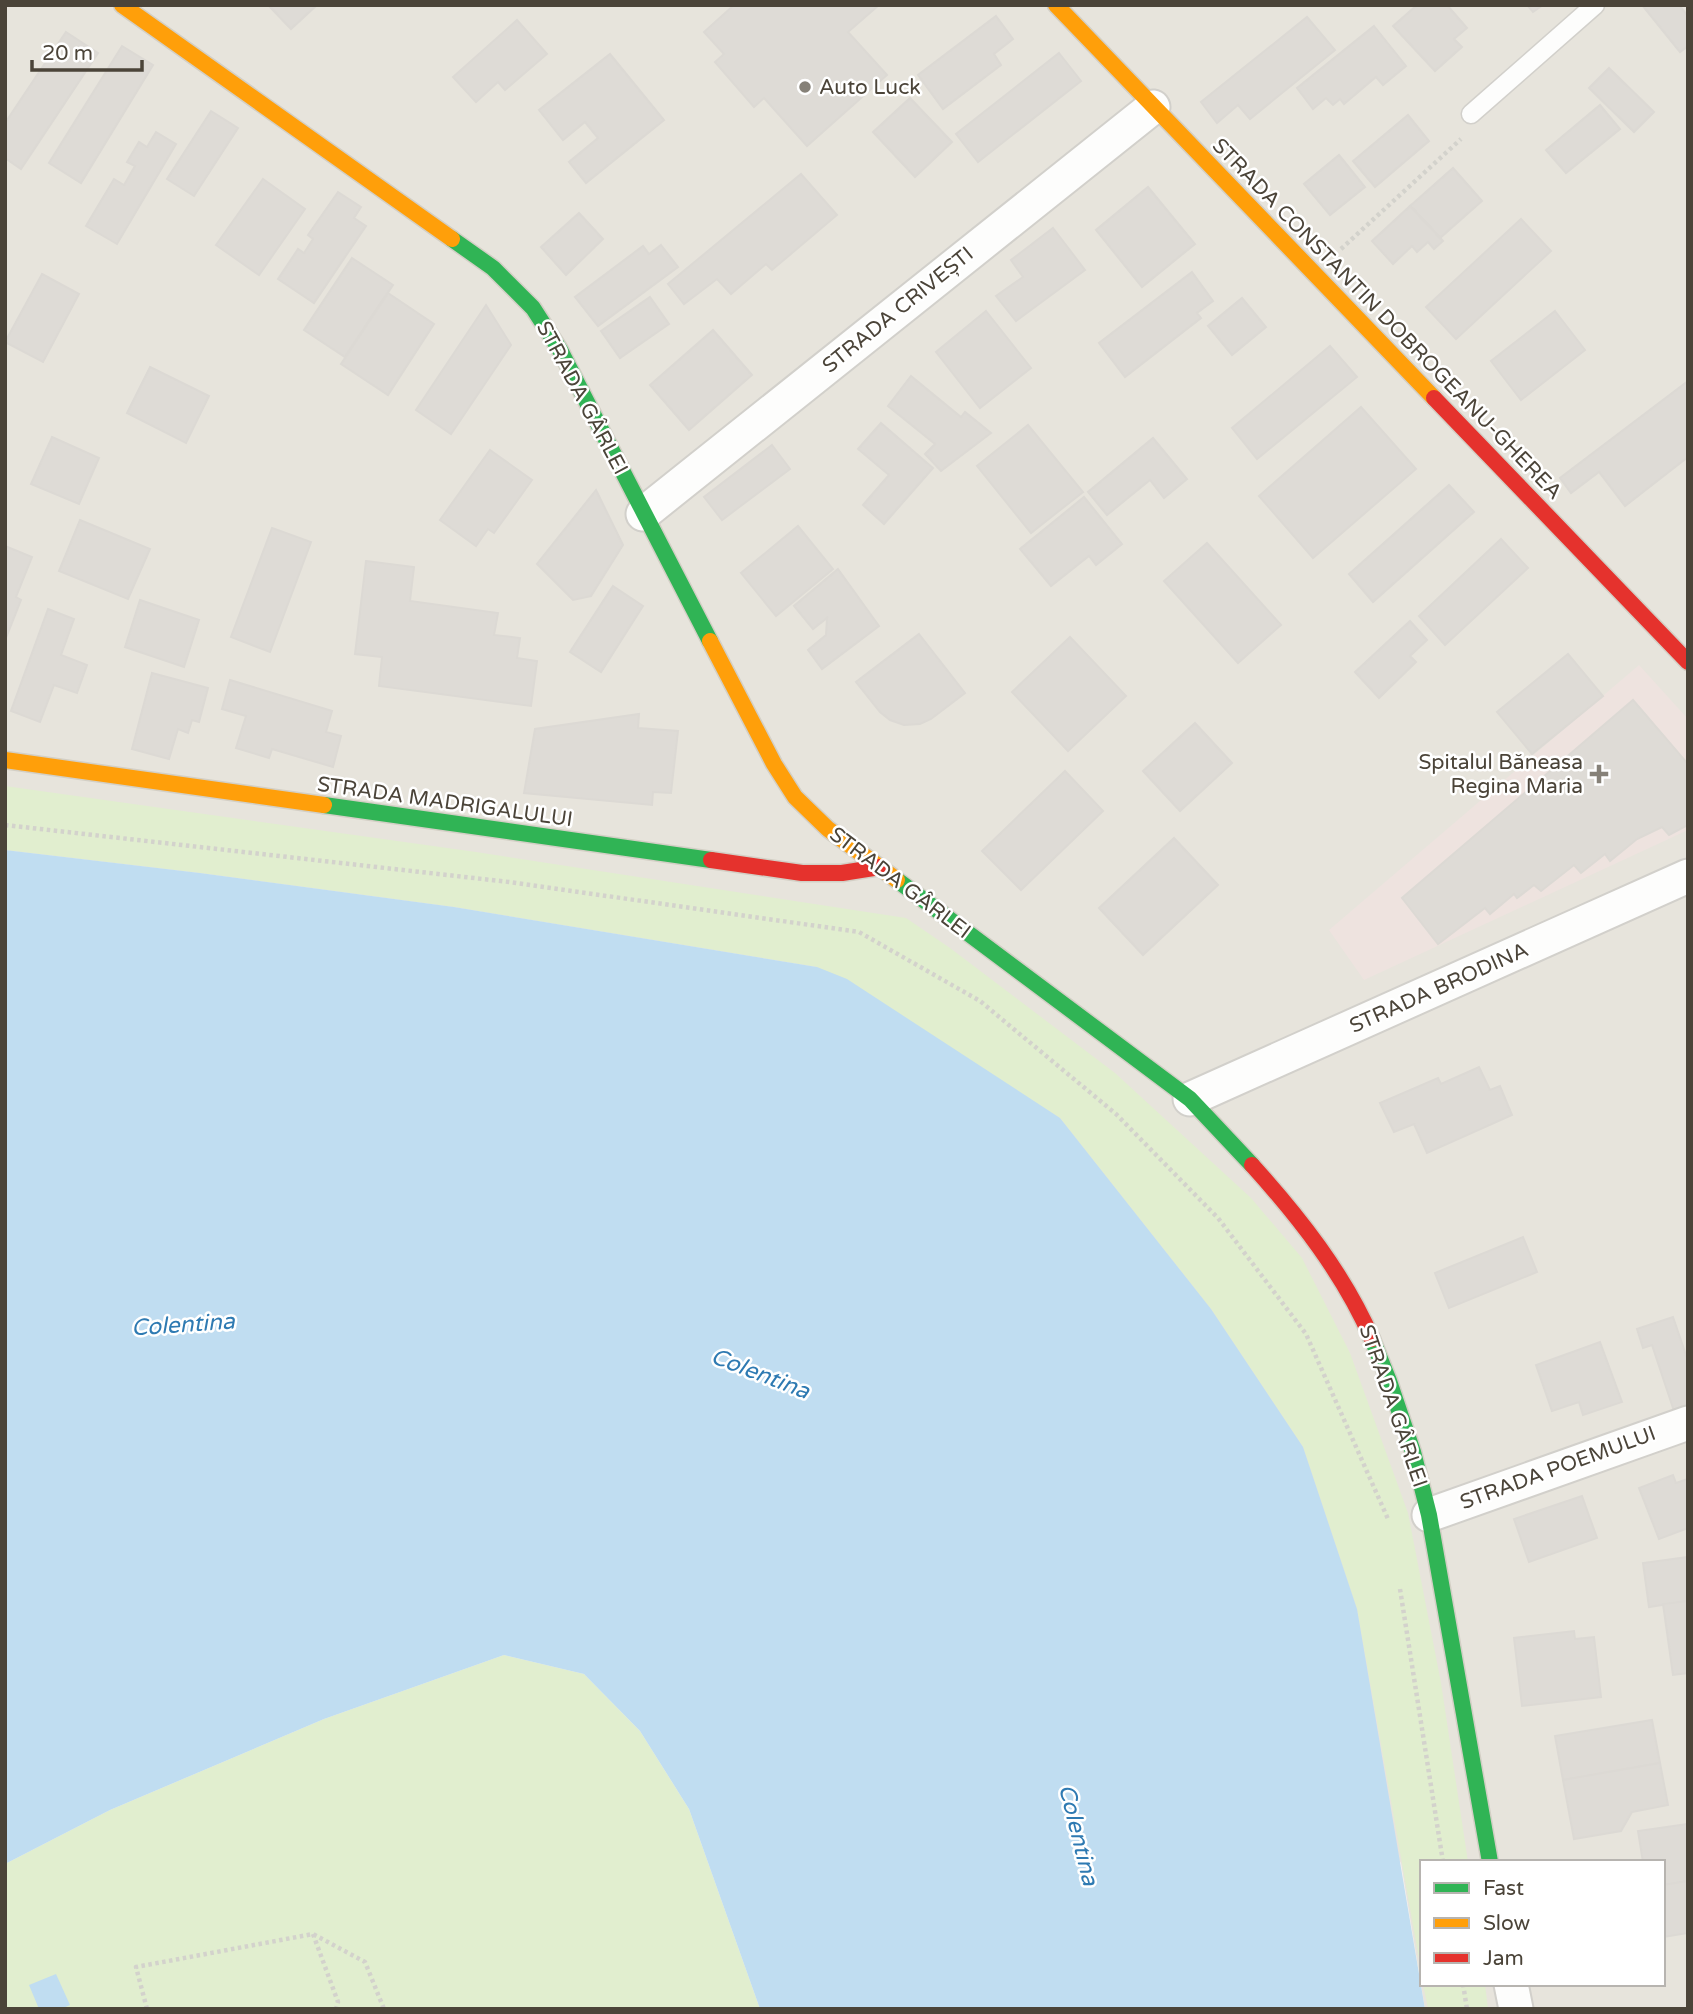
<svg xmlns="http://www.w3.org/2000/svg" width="1693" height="2014" viewBox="0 0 1693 2014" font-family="'Varela Round',sans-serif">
<rect width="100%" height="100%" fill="#f4f2ee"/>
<!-- residential -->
<path fill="#e7e4dc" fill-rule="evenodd" d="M5 5H1688V2009H1425L1401 1863 817 967 454 907 200 873 5 850ZM1422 1862H1663V1984H1422Z"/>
<!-- medical -->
<polygon fill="#eee3df" points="1639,665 1688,719 1688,830 1364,980 1329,930"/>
<!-- green -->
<g fill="#e1eecf">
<polygon points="5,786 476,852 906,918 950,948 1115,1073 1251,1198 1302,1258 1350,1353 1408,1513 1441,1683 1468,1862 1422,1862 1422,1976 1357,1609 1303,1447 1211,1309 1060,1118 817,967 454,907 200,873 5,850"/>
<polygon points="504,1655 584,1674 640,1731 689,1809 760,2009 5,2009 5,1864 110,1810 324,1719"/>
<polygon points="1423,1984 1485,1984 1488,2009 1428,2009"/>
</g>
<!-- water -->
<g fill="#c0ddf1">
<polygon points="5,850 200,873 454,907 817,967 847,979 1060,1118 1211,1309 1303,1447 1357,1609 1425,2009 760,2009 689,1809 640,1731 584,1674 504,1655 324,1719 110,1810 5,1864"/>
<polygon points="56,1974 70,2005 61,2009 39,2009 29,1985"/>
</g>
<!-- building -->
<g fill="#dedbd6" stroke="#dcd9d4" stroke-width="2">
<polygon points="268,5 317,5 291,29"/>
<polygon points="734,5 879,5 848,32 887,75 807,146 764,98 754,107 715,62 724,54 704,32"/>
<polygon points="1417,5 1447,5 1467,28 1454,39 1462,47 1435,71 1393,26"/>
<polygon points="1527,5 1543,5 1533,12"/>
<polygon points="1642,5 1679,5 1688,16 1688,46 1680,52"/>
<polygon points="996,16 1013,39 994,54 1001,65 943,109 918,75"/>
<polygon points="1307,17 1335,50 1250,119 1238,105 1217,123 1201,102"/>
<polygon points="517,20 547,54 505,90 498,82 476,102 453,77"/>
<polygon points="1374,26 1406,66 1383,85 1376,77 1344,104 1340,99 1333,105 1326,98 1313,109 1297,88"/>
<polygon points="66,32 98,53 21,169 5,158 5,123"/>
<polygon points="122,46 153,65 81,183 49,163"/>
<polygon points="1059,53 1081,81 978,162 956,134"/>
<polygon points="610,54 664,120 586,183 569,162 598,138 585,122 563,140 539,110"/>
<polygon points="1609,68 1654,112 1634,132 1589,88"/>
<polygon points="910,98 952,142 915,177 873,132"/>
<polygon points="1600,105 1620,129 1566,173 1546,150"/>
<polygon points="211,111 238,128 194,196 167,179"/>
<polygon points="1408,115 1429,141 1375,187 1353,161"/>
<polygon points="156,132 176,144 117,244 86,226 114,179 124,185 135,166 127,162 139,142 147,147"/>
<polygon points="1339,155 1365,187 1330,215 1304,184"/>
<polygon points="1453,168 1482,201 1440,238 1410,206"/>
<polygon points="801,174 837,215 772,270 766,264 731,294 717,279 684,304 668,284"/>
<polygon points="263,179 305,209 259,275 216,245"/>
<polygon points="1148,187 1195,244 1142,287 1096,230"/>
<polygon points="338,192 361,207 354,218 366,226 314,303 278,279 298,249 304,253 313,239 308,235"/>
<polygon points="1410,206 1443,241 1434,249 1428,242 1417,252 1412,246 1393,264 1372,241"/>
<polygon points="579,213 603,239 566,275 541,247"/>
<polygon points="1521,219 1551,251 1456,339 1426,307"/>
<polygon points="1053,228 1085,270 1016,321 996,296 1023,277 1011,260"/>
<polygon points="661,245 678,267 598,326 575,297 643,246 649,254"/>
<polygon points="352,258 393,285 345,357 304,330"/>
<polygon points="1192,272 1213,301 1197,313 1201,318 1125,377 1099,343"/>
<polygon points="42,274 79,294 43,362 5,342"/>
<polygon points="388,293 434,324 388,395 341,364"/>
<polygon points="650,297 669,324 620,358 601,331"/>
<polygon points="1242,298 1266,327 1232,355 1208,326"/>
<polygon points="486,305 511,345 451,434 416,410"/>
<polygon points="986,311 1031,368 980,408 936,352"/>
<polygon points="1555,311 1585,350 1521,400 1491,361"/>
<polygon points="713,330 752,375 689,430 650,385"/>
<polygon points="1330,346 1357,377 1257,459 1232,428"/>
<polygon points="150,367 209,396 186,443 127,413"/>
<polygon points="911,376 961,417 965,412 991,433 941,471 925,454 935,444 888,406"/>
<polygon points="1688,381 1688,457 1625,506 1599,472 1571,493 1560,478"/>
<polygon points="1361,407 1416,469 1313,558 1259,496"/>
<polygon points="881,423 933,468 884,524 863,505 889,475 858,449"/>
<polygon points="1028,425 1083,492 1031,533 977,466"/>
<polygon points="52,437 99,458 79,504 31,484"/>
<polygon points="1153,438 1187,479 1164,498 1150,480 1107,515 1088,492"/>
<polygon points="772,445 790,469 722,520 704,497"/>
<polygon points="490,450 532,480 494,533 488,529 476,546 440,520"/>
<polygon points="1449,485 1474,512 1373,602 1349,574"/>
<polygon points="596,490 623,545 591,596 573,600 537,564"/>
<polygon points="1084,497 1122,544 1096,565 1089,556 1051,586 1020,549"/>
<polygon points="80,520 150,549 128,599 59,571"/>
<polygon points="798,526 833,569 776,616 741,573"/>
<polygon points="272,528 311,542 270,652 231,637"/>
<polygon points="1501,539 1528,568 1445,645 1419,616"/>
<polygon points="1207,543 1281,625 1238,663 1164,581"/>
<polygon points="5,546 32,557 16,597 21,600 6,638"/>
<polygon points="366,561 414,567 410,601 498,613 494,635 520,638 517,658 537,661 531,706 379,686 382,657 355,654"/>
<polygon points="838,569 879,626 822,669 808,650 826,635 827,618 813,629 794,606"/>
<polygon points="613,586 643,606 601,672 570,652"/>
<polygon points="140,600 199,620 184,667 125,647"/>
<polygon points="48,609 74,619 61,655 87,665 77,693 54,685 40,722 11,711"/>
<polygon points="1410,621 1427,640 1410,656 1416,662 1379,698 1355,672"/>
<polygon points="919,634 965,693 931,719 920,724 904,725 890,720 880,712 856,682"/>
<polygon points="1070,637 1126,696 1068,751 1012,692"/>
<polygon points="1568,654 1603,696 1532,754 1497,712"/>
<polygon points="152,673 208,688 199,722 192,720 188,733 178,729 169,759 132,749"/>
<polygon points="230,680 332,711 326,732 341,736 333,767 272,749 269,758 236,748 246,716 222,709"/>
<polygon points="1633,700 1688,764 1688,825 1669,835 1662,827 1637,839 1610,861 1605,854 1581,873 1574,865 1541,891 1534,885 1517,898 1514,894 1490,914 1485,908 1438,944 1402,898"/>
<polygon points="639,714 638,728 678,731 671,793 653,792 652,805 524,793 535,729"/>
<polygon points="1195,723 1232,763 1180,811 1143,771"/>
<polygon points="1065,771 1103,811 1021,890 982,851"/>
<polygon points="1174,838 1218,885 1143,955 1099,908"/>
<polygon points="1479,1067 1490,1090 1500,1086 1512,1115 1427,1153 1414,1124 1394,1132 1380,1103 1438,1078 1441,1084"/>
<polygon points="1523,1237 1537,1272 1449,1308 1435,1273"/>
<polygon points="1673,1317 1688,1361 1688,1406 1674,1411 1652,1345 1643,1348 1637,1329"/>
<polygon points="1600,1342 1622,1402 1583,1415 1579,1402 1552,1411 1536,1365"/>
<polygon points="1673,1475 1676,1483 1688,1479 1688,1528 1659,1539 1639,1488"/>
<polygon points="1582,1496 1597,1538 1529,1562 1514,1519"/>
<polygon points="1688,1557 1688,1601 1649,1607 1643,1563"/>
<polygon points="1688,1601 1688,1673 1673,1675 1663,1604"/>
<polygon points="1574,1631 1575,1639 1594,1637 1601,1697 1522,1706 1514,1638"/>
<polygon points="1652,1720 1660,1763 1563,1780 1555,1736"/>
<polygon points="1660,1763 1668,1805 1632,1812 1621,1831 1574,1839 1563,1780"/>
<polygon points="1688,1824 1688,1881 1663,1885 1663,1862 1643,1862 1638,1831"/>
<polygon points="1688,1881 1688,1933 1663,1937 1663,1885"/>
</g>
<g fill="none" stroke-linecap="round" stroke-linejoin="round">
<!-- lane casing -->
<g stroke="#d2d0cb" stroke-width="21">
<polyline id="lane" points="1471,114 1595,5"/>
</g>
<!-- street casing -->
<g stroke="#d2d0cb" stroke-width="37">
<g id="street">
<polyline points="643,514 1153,107"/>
<polyline points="1190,1099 1688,876"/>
<polyline points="1429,1515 1688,1423"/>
<polyline points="1511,1984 1516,2009"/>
</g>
</g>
<!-- fast casing -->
<g stroke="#d3cfc5" stroke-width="19">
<g id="fast">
<polyline points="452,239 493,268 533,308 560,350 710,641"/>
<polyline points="324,805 711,860"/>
<polyline points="897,880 1190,1099 1252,1165"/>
<polyline points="1372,1339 1389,1381 1413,1452 1429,1515 1490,1862"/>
</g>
</g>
<!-- slow casing -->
<g stroke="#d3cfc5" stroke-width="19">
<g id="slow">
<polyline points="122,5 452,239"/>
<polyline points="1056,5 1434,398"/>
<polyline points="710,641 774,764 795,797 828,829 897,880"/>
<polyline points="5,760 324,805"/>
</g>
</g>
<!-- jam casing -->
<g stroke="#d3cfc5" stroke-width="19">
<g id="jam">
<polyline points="1434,398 1688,662"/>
<polyline points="711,860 802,873 842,873 880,867"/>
<path d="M1252 1165C1299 1217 1344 1274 1372 1339"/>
</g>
</g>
<!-- path -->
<g stroke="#d3d2cc" stroke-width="4.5" stroke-dasharray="3.5 3.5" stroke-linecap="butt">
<polyline points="1341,249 1461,139"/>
<polyline points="5,825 509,882 859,932 980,1001 1116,1114 1218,1218 1306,1334 1388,1519"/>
<polyline points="1400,1589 1443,1862"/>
<polyline points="313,1934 338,2002 336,2009"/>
<polyline points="1463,1984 1467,2009"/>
<polyline points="147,2009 136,1967 313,1934 365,1962 384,2009"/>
</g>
<!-- lane -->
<use href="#lane" stroke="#fdfdfc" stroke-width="18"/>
<!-- street -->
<use href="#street" stroke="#fdfdfc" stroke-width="33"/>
<!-- fast -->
<use href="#fast" stroke="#30b455" stroke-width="16"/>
<!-- slow -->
<use href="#slow" stroke="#ff9f0a" stroke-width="16"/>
<!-- jam -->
<use href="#jam" stroke="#e5322d" stroke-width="16"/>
</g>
<!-- markers -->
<g fill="#868178" stroke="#fff" stroke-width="2.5">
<circle cx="805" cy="87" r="7"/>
<path d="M1595.5 763.5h7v7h7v7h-7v7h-7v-7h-7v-7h7z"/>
</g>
<g text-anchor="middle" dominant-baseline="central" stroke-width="5" stroke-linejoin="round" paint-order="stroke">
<!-- poi labels -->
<g font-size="21" fill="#4b4439" stroke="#fff" text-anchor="start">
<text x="819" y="87">Auto Luck</text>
<text x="1583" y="762" text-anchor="end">Spitalul Băneasa<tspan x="1583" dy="24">Regina Maria</tspan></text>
</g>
<!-- street labels -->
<g font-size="21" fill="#4b4439" stroke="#fff">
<text transform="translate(898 310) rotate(-39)">STRADA CRIVEȘTI</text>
<text transform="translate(1387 319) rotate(46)">STRADA CONSTANTIN DOBROGEANU-GHEREA</text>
<text transform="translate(582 398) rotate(62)">STRADA GÂRLEI</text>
<text transform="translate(445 802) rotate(8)">STRADA MADRIGALULUI</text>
<text transform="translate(900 883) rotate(37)">STRADA GÂRLEI</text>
<text transform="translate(1439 988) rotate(-24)">STRADA BRODINA</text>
<text transform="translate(1393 1406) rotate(71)">STRADA GÂRLEI</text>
<text transform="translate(1558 1468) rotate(-20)">STRADA POEMULUI</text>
</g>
<!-- water labels -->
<g font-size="23" font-style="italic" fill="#2e7ab2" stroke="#fff">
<text transform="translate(183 1325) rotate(-4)">Colentina</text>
<text transform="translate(760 1374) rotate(21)">Colentina</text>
<text transform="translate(1078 1835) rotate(76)">Colentina</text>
</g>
</g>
<!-- border -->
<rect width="1693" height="2014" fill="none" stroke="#4b4439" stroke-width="14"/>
<!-- legend -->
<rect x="1420" y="1860" width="245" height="126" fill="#ffffff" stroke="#b7b4b0" stroke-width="2"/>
<rect x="1434" y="1883" width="35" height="10" fill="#30b455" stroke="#b7b4b0" stroke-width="2"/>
<text x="1483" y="1895" font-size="21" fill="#4b4439">Fast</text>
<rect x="1434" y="1918" width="35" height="10" fill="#ff9f0a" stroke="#b7b4b0" stroke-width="2"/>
<text x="1483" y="1930" font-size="21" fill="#4b4439">Slow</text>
<rect x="1434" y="1953" width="35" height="10" fill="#e5322d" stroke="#b7b4b0" stroke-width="2"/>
<text x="1483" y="1965" font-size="21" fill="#4b4439">Jam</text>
<!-- scale -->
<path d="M32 60v10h110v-10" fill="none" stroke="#4b4439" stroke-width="3.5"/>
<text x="42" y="60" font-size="21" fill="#4b4439" stroke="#ffffff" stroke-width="5" paint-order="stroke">20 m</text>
</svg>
